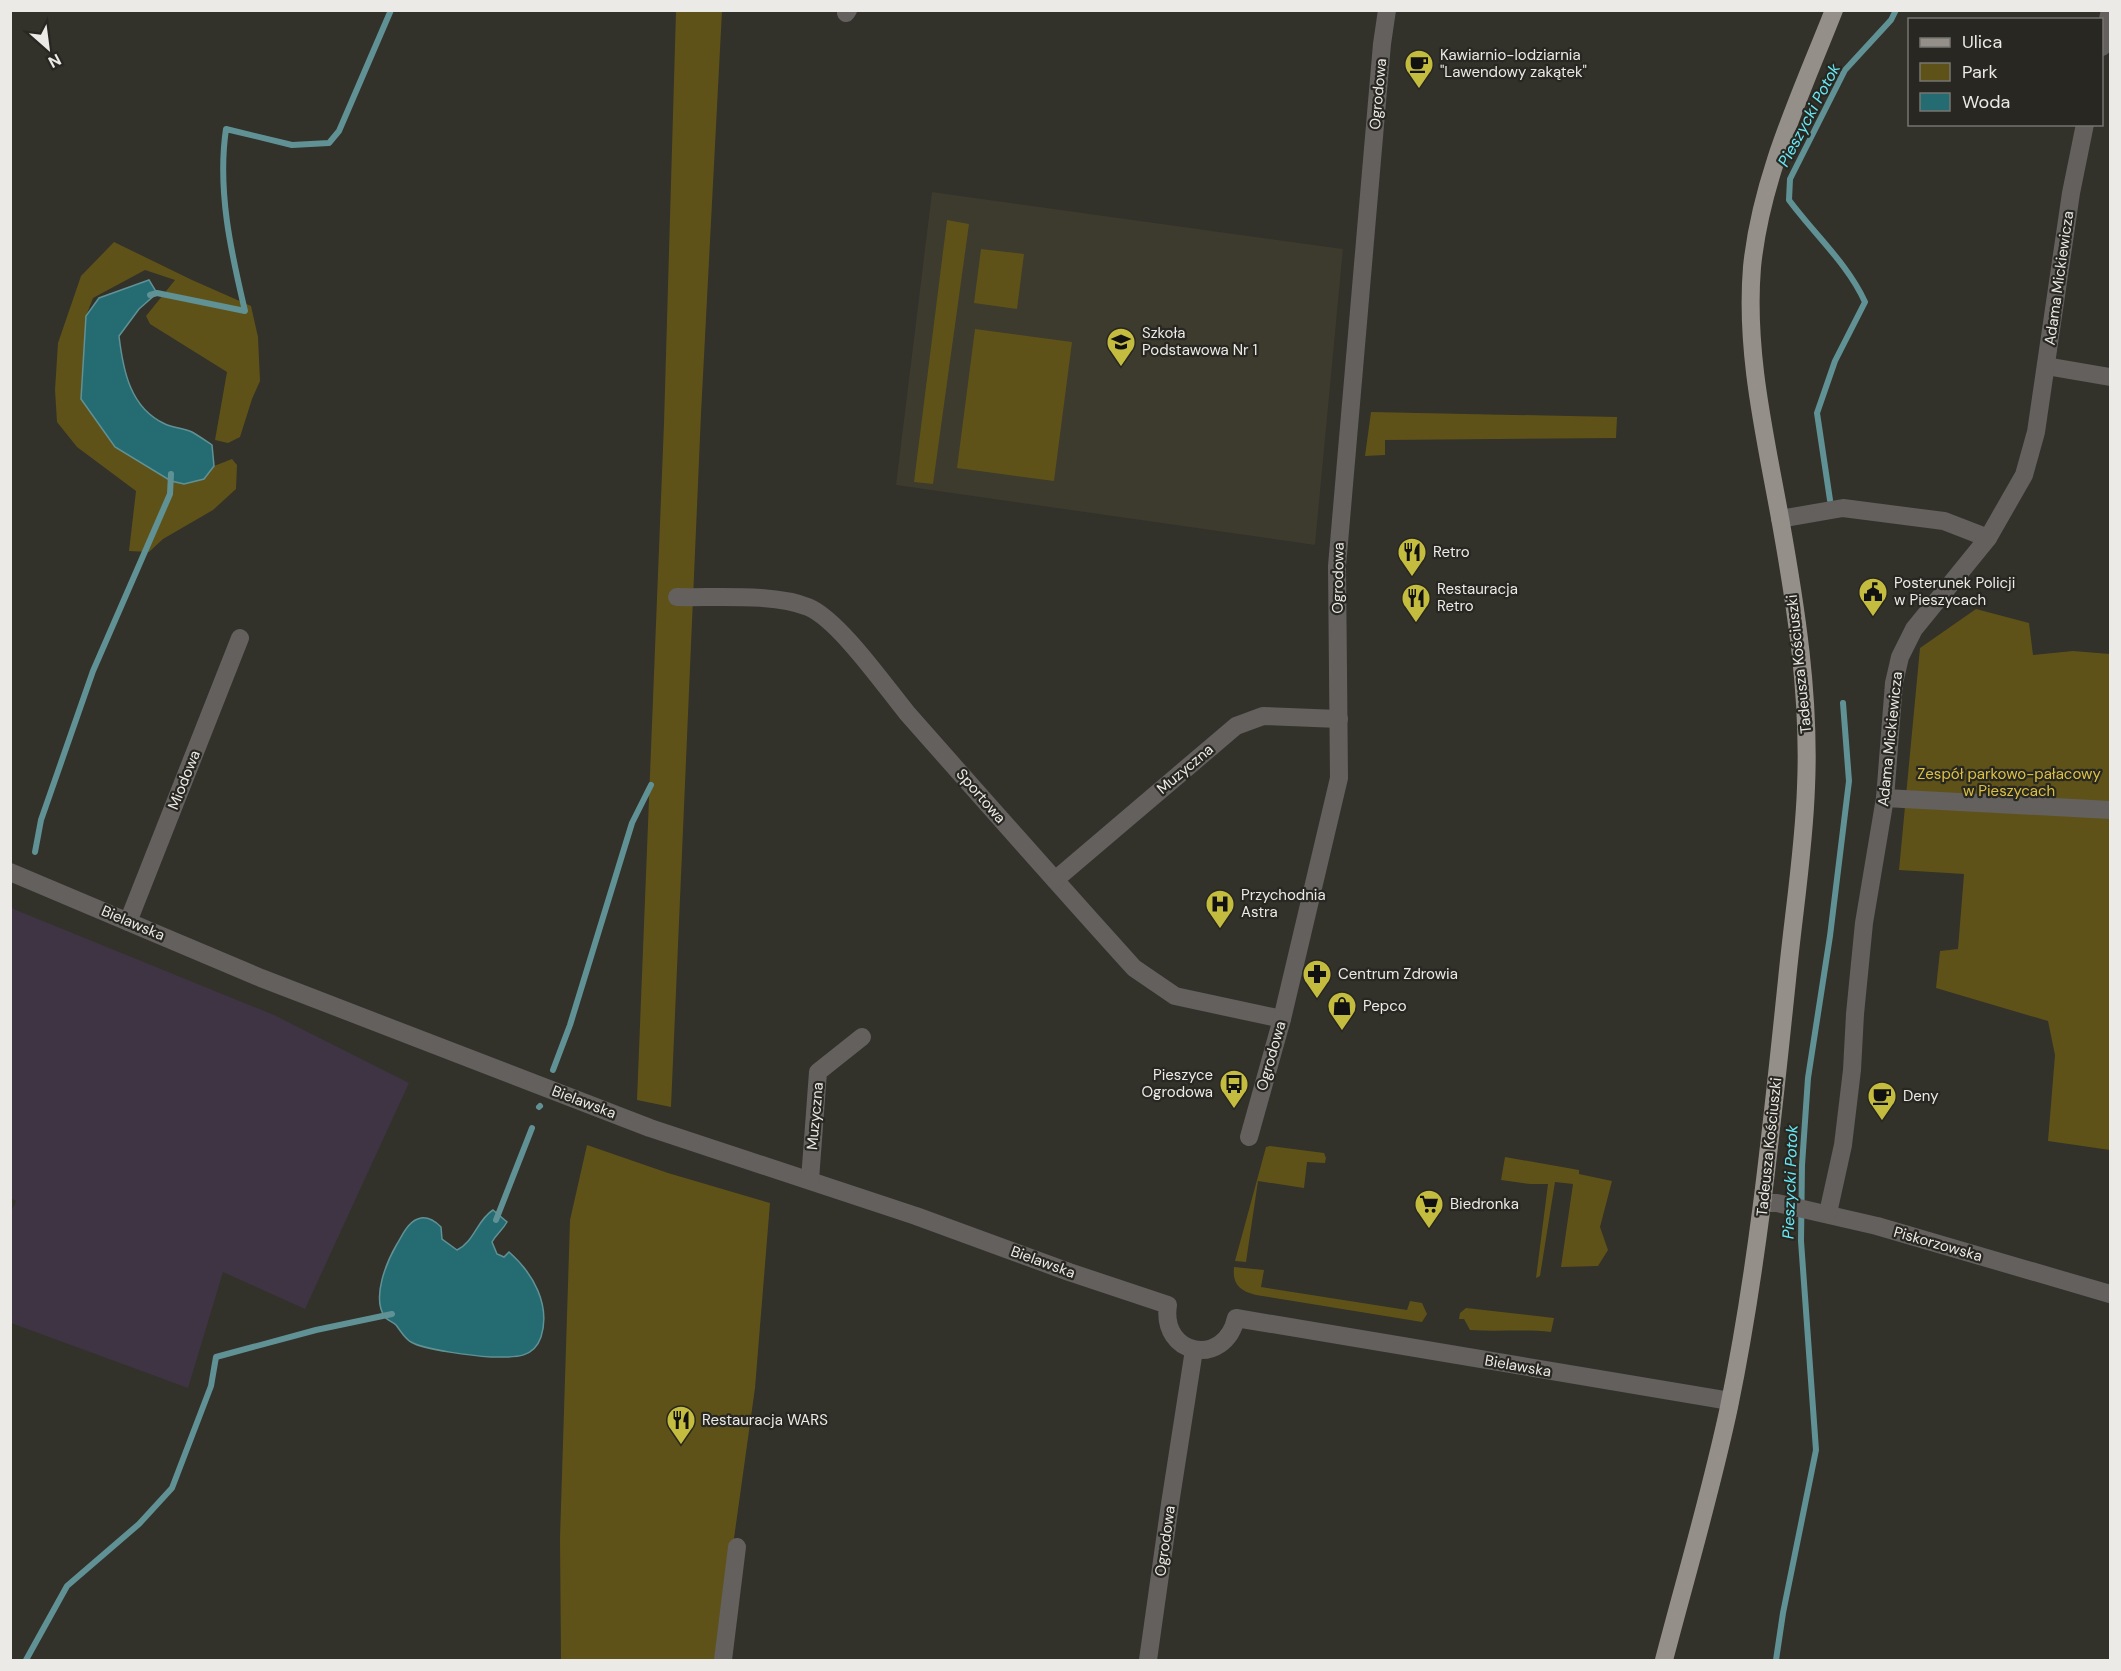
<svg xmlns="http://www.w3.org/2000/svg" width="2121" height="1671" viewBox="0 0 2121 1671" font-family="'DM Sans',sans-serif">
<rect width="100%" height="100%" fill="#32312a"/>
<!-- industrial -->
<polygon fill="#3f3443" points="11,908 274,1015 409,1083 305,1309 223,1272 188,1388 11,1323 10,1214 16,1201 10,1198"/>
<!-- built -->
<polygon fill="#3d3a2e" points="932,192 1343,249 1315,545 896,485"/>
<!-- green -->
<g fill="#5e5219">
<polygon points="676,11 722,11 701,414 671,1107 637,1100 664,423"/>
<polygon points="947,220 969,224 933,484 914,482"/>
<polygon points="114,242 192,280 251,306 258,337 260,381 252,399 240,437 228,443 215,440 227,372 150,324 146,316 175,280 145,270 93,298 86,316 81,399 170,481 183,484 204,479 214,466 232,459 237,465 236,489 213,510 163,539 149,552 129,551 136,491 77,447 57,422 55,390 58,343 81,276"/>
<polygon points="981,249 1024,254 1017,309 974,303"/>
<polygon points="975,329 1072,342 1054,481 957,468"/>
<polygon points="1371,412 1617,417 1616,438 1385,440 1385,455 1365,456"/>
<polygon points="1976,609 2029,623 2033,655 2073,651 2110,654 2110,1150 2048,1141 2055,1055 2048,1021 1936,988 1940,951 1958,949 1964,874 1899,870 1920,648"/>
<polygon points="587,1145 668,1173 770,1203 755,1388 717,1660 561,1660 560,1538 570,1220"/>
<polygon points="1270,1146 1324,1153 1326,1158 1325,1163 1307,1162 1304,1188 1258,1181 1246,1262 1235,1261 1266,1147"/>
<polygon points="1505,1157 1579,1170 1579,1174 1612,1181 1600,1227 1608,1250 1598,1266 1561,1267 1573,1184 1555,1182 1540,1276 1536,1278 1548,1184 1530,1184 1501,1180"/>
<path d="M1234 1267 1264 1270 1261 1287 1407 1310 1410 1301 1422 1303 1427 1314 1422 1322 1256 1295C1241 1291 1232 1285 1234 1267Z"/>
<path d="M1466 1308 1554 1318 1551 1332C1524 1329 1497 1332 1470 1330L1464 1319H1459L1460 1313Z"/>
</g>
<!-- water -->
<g fill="#256b72" stroke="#609195" stroke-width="1.5">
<path d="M149 280 157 293 139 309 119 336C123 370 130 408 165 424 173 428 183 428 192 432 199 436 206 441 212 445L214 466 204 479 184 484 171 481 115 447 81 399 86 316 99 298Z"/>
<path d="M493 1210 507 1222C502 1231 497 1233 492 1242L497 1254 504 1257 509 1252C533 1273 551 1305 541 1337 533 1360 512 1357 491 1357 475 1356 424 1350 411 1342 405 1339 400 1330 396 1325 393 1322 387 1320 385 1317 371 1298 387 1261 397 1244 403 1234 409 1220 421 1218 429 1217 436 1222 441 1227L442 1239 457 1250C474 1242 477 1220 493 1210Z"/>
</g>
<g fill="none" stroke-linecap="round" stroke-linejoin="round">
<!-- stream -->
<g stroke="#609195" stroke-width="6">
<path d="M150 295 157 293 245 311C231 252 217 190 226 129L292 145 329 143 339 131 391 10"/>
<path d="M1830 500 1817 413 1835 361 1865 302C1848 264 1814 234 1789 200L1790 179 1845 70 1891 20 1896 10"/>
<polyline points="35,852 41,820 93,671 170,494 171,474"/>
<polyline points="553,1070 570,1025 632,823 651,785"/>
<polyline points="539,1107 540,1106"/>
<polyline points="496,1220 532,1128"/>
<polyline points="26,1660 67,1586 139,1524 172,1488 211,1386 216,1357 316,1330 392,1314"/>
<polyline points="1776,1660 1783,1613 1816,1450 1801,1241 1802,1165 1808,1078 1830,936 1849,781 1843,703"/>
</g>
<!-- minor -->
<g stroke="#63605e" stroke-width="18">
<polyline points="846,13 848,10"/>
<polyline points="2102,47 2110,10"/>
<polyline points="2046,366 2110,377"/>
<polyline points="1780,519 1843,508 1944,521 1988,538"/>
<path d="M677 597C715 598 773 593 808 607 838 619 885 686 907 713 982 798 1058 884 1134 968L1175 996 1282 1019"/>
<polyline points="1885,798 2110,810"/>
<path d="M10 872 261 978 650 1128 916 1216 1069 1272 1168 1305C1160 1356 1225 1368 1236 1318L1730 1401"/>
<polyline points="1055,880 1236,726 1263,716 1339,719"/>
<polyline points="128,922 240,638"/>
<polyline points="1249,1137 1282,1019 1339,778 1337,566 1382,44 1387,10"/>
<polyline points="810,1180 818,1072 862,1037"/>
<polyline points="1763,1203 1777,1203 1877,1226 2110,1294"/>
<polyline points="1828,1213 1843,1145 1852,1070 1855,1014 1864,923 1885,798 1894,683 1900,657 1914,629 1988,538 2024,475 2036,432 2071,193 2085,124"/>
<polyline points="723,1660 737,1547"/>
<polyline points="1148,1660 1170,1504 1194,1350"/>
</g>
<!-- major -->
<path stroke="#958f8a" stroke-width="18" d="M1664 1660C1686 1576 1711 1492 1729 1407 1758 1266 1772 1123 1787 980 1793 917 1804 850 1806 787 1810 696 1796 607 1780 518 1765 435 1745 352 1752 267 1761 177 1801 94 1834 10"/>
</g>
<!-- icons -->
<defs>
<g id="cafe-pin" transform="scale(1.5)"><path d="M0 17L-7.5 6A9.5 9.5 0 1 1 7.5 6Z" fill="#c4bc3e" stroke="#282721"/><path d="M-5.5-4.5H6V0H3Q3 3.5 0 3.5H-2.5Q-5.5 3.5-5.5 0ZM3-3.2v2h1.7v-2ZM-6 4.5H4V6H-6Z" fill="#111"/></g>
<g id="school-pin" transform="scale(1.5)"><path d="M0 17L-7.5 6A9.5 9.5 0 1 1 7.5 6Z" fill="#c4bc3e" stroke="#282721"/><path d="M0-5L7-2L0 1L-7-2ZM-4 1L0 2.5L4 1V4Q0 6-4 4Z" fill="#111"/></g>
<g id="restaurant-pin" transform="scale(1.5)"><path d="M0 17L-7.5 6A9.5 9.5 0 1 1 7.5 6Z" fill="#c4bc3e" stroke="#282721"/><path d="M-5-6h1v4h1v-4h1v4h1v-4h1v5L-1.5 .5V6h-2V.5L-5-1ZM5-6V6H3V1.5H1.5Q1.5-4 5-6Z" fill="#111"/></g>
<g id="civic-pin" transform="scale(1.5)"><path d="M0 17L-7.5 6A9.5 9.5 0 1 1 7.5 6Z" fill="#c4bc3e" stroke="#282721"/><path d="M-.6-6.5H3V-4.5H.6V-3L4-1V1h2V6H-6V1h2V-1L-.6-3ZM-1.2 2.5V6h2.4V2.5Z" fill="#111"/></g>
<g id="hospital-pin" transform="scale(1.5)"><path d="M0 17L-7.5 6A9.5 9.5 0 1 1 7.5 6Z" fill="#c4bc3e" stroke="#282721"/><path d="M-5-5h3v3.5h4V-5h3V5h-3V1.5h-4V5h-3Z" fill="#111"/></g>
<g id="pharmacy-pin" transform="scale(1.5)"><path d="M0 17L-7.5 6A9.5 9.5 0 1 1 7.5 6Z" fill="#c4bc3e" stroke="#282721"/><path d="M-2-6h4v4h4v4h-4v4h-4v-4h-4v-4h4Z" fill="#111"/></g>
<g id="shop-pin" transform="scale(1.5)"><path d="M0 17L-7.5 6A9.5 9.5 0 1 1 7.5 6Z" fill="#c4bc3e" stroke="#282721"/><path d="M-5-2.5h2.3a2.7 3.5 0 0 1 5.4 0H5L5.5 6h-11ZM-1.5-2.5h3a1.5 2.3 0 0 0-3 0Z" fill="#111"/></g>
<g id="bus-pin" transform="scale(1.5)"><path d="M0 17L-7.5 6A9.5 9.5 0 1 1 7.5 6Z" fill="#c4bc3e" stroke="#282721"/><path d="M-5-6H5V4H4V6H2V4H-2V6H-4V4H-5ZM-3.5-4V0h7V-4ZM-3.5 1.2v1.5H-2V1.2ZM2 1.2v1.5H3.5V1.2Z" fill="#111"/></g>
<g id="supermarket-pin" transform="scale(1.5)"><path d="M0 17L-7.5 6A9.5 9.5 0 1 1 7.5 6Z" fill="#c4bc3e" stroke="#282721"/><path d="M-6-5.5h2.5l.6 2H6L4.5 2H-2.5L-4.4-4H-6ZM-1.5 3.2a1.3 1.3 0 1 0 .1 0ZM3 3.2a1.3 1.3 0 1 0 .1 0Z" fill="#111"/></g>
</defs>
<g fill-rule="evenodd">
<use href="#cafe-pin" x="1419" y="64"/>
<use href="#school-pin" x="1121" y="342"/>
<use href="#restaurant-pin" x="1412" y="552"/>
<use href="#civic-pin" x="1873" y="592"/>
<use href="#restaurant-pin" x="1416" y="598"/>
<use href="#hospital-pin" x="1220" y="904"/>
<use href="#pharmacy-pin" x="1317" y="974"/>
<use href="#shop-pin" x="1342" y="1006"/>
<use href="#bus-pin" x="1234" y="1084"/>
<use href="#cafe-pin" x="1882" y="1096"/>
<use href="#supermarket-pin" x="1429" y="1204"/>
<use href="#restaurant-pin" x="681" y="1420"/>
</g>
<g text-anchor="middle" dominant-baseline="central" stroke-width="4.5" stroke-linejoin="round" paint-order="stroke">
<!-- poi labels -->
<g font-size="15" fill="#ebeae6" stroke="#282721" text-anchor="start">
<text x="1440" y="55">Kawiarnio-lodziarnia<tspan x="1440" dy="17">"Lawendowy zakątek"</tspan></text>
<text x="1142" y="333">Szkoła<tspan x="1142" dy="17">Podstawowa Nr 1</tspan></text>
<text x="1433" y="552">Retro</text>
<text x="1894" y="583">Posterunek Policji<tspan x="1894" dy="17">w Pieszycach</tspan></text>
<text x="1437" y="589">Restauracja<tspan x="1437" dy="17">Retro</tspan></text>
<text x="1241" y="895">Przychodnia<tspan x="1241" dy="17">Astra</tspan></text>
<text x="1338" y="974">Centrum Zdrowia</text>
<text x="1363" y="1006">Pepco</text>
<text x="1213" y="1075" text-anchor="end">Pieszyce<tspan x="1213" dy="17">Ogrodowa</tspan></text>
<text x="1903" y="1096">Deny</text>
<text x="1450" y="1204">Biedronka</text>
<text x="702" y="1420">Restauracja WARS</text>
</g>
<!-- street labels -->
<g font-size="15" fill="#ebeae6" stroke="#282721">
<text transform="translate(1378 94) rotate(-85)">Ogrodowa</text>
<text transform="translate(2059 278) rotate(-82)">Adama Mickiewicza</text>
<text transform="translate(1338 578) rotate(-89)">Ogrodowa</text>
<text transform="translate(1799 664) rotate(-96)">Tadeusza Kościuszki</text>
<text transform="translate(1890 739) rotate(-84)">Adama Mickiewicza</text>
<text transform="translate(1185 769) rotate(-40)">Muzyczna</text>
<text transform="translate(184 780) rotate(-68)">Miodowa</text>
<text transform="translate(981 796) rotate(49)">Sportowa</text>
<text transform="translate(133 923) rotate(23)">Bielawska</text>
<text transform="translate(1271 1056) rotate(-74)">Ogrodowa</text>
<text transform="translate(584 1102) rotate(21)">Bielawska</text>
<text transform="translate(815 1116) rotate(-85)">Muzyczna</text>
<text transform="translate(1769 1147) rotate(-84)">Tadeusza Kościuszki</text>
<text transform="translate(1938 1244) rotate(16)">Piskorzowska</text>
<text transform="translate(1043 1262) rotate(20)">Bielawska</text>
<text transform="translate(1518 1366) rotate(10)">Bielawska</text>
<text transform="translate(1165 1541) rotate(-82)">Ogrodowa</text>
</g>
<!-- park labels -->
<g font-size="15" fill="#dcc140" stroke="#282721">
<text x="2009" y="774">Zespół parkowo-pałacowy<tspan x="2009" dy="17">w Pieszycach</tspan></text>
</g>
<!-- water labels -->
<g font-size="16" font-style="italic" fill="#66eaf7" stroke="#282721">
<text transform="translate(1809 115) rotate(-62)">Pieszycki Potok</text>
<text transform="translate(1790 1182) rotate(-88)">Pieszycki Potok</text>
</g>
</g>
<!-- border -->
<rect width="2121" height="1671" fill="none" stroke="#ebeae6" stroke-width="24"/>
<!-- legend -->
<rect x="1908" y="18" width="195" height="108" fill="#282721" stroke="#767570" stroke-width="1.5"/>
<rect x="1920" y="38" width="30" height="9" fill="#958f8a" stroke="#767570" stroke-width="1.5"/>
<text x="1962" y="48" font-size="18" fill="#ebeae6">Ulica</text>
<rect x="1920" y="63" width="30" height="18" fill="#5e5219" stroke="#767570" stroke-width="1.5"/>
<text x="1962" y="78" font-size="18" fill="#ebeae6">Park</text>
<rect x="1920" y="93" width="30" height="18" fill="#256b72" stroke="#767570" stroke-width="1.5"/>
<text x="1962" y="108" font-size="18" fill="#ebeae6">Woda</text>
<!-- north arrow -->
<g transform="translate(48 48) rotate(152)" stroke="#282721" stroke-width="4.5" paint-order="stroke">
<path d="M0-4.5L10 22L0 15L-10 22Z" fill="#ebeae6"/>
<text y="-9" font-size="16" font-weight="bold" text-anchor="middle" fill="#ebeae6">N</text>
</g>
</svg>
